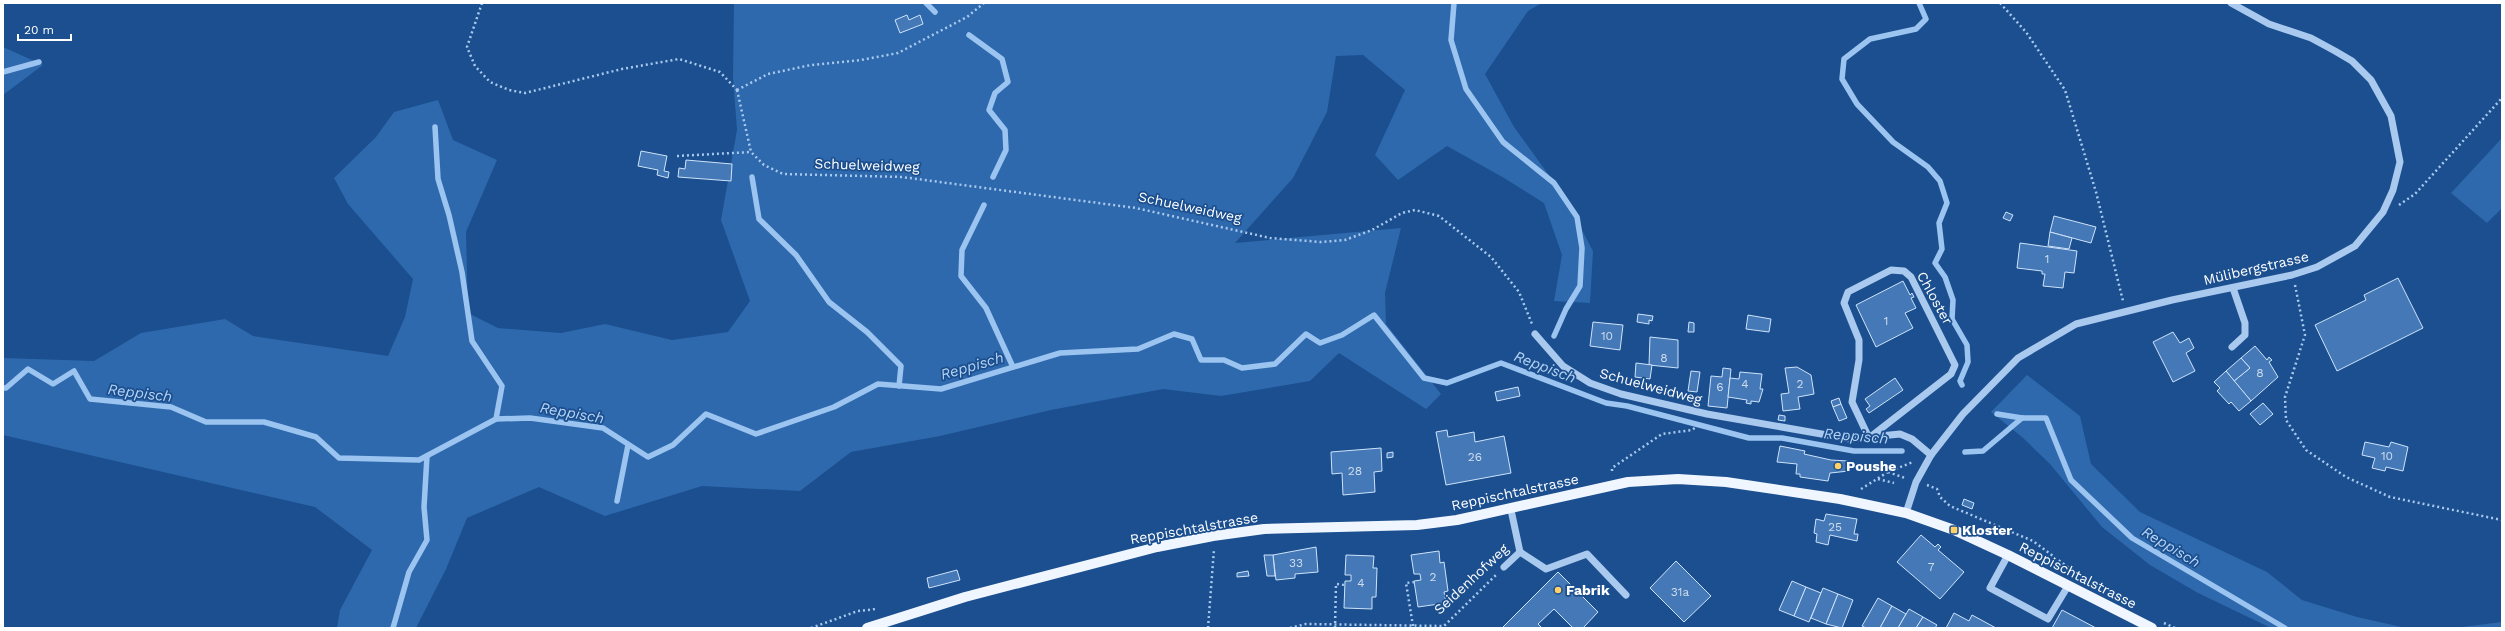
<svg xmlns="http://www.w3.org/2000/svg" width="2505" height="631" viewBox="0 0 2505 631" font-family="'Work Sans',sans-serif">
<rect width="100%" height="100%" fill="#1b4f8f"/>
<!-- green -->
<g fill="#2e69ad">
<polygon points="734,3 1542,3 1528,11 1485,74 1514,127 1564,196 1593,251 1590,303 1554,301 1562,255 1544,203 1504,178 1447,146 1398,180 1375,155 1405,90 1363,55 1336,56 1327,112 1293,178 1235,243 1401,228 1385,293 1386,324 1441,394 1426,409 1339,353 1310,381 1221,396 1163,389 1051,410 940,436 851,452 800,491 702,486 605,516 539,487 467,518 446,569 416,628 337,628 340,610 372,550 315,507 3,435 3,358 94,361 141,333 225,319 253,336 388,356 405,317 413,279 348,204 334,178 376,137 394,112 438,100 453,140 497,160 466,232 468,313 498,328 561,333 605,324 672,340 728,332 750,301 721,220 737,130 733,77"/>
<polygon points="3,47 43,65 3,95"/>
<polygon points="2502,138 2502,208 2487,223 2451,193"/>
<polygon points="2027,375 2080,416 2091,464 2140,512 2267,572 2302,600 2357,617 2406,628 2271,628 2198,593 2150,565 2102,527 2050,464 2022,437 1991,412"/>
<polygon points="2502,622 2502,628 2454,628"/>
</g>
<g fill="none" stroke-linecap="round" stroke-linejoin="round">
<!-- stream -->
<g stroke="#9cc4f0" stroke-width="5.5">
<polyline points="926,3 935,12"/>
<polyline points="1454,3 1451,40 1466,89 1503,142 1554,183 1577,217 1582,248 1580,286 1566,309 1554,336"/>
<polyline points="1919,3 1926,19 1916,29 1870,39 1844,59 1842,79 1857,104 1893,142 1928,167 1940,181 1947,203 1939,223 1942,249 1935,263 1945,277 1953,300 1952,319 1967,345 1968,362 1960,381 1962,385"/>
<polyline points="969,35 1002,59 1008,82 995,93 989,110 1005,130 1006,150 993,177"/>
<polyline points="3,72 39,62"/>
<polyline points="435,127 438,179 449,215 462,272 472,341 502,386 496,419"/>
<polyline points="752,177 759,219 796,255 829,302 867,332 901,366 899,386"/>
<polyline points="984,205 962,250 961,276 986,308 1013,367"/>
<polyline points="3,388 6,388 28,369 53,384 74,371 90,399 171,407 206,422 264,422 316,437 339,458 419,460 496,419 530,418 603,428 648,457 673,445 706,414 756,434 834,407 878,384 941,389 1060,353 1138,349 1174,334 1192,339 1201,360 1224,360 1242,368 1275,364 1306,334 1320,343 1342,335 1374,315 1424,378 1447,383 1501,363 1606,403 1627,406 1749,438 1782,438 1854,451 1902,451"/>
<polyline points="1997,414 2022,418"/>
<polyline points="1965,452 1983,451 2022,418 2046,418 2071,480 2132,538 2285,628"/>
<polyline points="617,501 628,445"/>
<polyline points="393,628 409,572 427,540 424,507 427,456"/>
</g>
</g>
<!-- building -->
<g fill="#4478b7" stroke="#cfe3fa">
<polygon points="907,15 909,20 920,15 923,24 900,33 895,20"/>
<polygon points="641,151 667,156 664,171 669,172 668,178 657,175 658,170 638,166"/>
<polygon points="686,160 732,164 731,181 678,177 679,168 685,169"/>
<polygon points="2006,212 2013,215 2010,221 2003,218"/>
<polygon points="2054,216 2096,227 2091,243 2050,232"/>
<polygon points="2050,232 2072,238 2069,249 2048,246"/>
<polygon points="2020,243 2077,251 2074,273 2065,272 2063,288 2043,286 2045,274 2042,274 2042,271 2017,268"/>
<polygon points="2398,278 2423,328 2337,371 2315,325 2366,300 2364,295"/>
<polygon points="1903,281 1910,295 1912,293 1914,297 1911,298 1916,308 1905,313 1913,328 1876,347 1856,305"/>
<polygon points="1638,314 1653,316 1652,321 1649,320 1649,324 1637,322"/>
<polygon points="1748,315 1771,319 1769,332 1746,329"/>
<polygon points="1593,322 1623,325 1620,350 1590,346"/>
<polygon points="1689,322 1694,323 1694,332 1688,332"/>
<polygon points="2173,332 2180,343 2189,338 2194,348 2186,353 2195,371 2173,382 2153,342"/>
<polygon points="1650,337 1678,340 1678,368 1649,365"/>
<polygon points="2255,346 2267,360 2269,357 2272,360 2269,362 2278,377 2251,401 2234,381 2250,368 2241,358"/>
<polygon points="2241,358 2250,368 2234,381 2226,371"/>
<polygon points="1636,363 1652,365 1650,379 1635,377"/>
<polygon points="1797,367 1811,375 1814,394 1798,397 1800,409 1783,411 1781,394 1789,393 1785,368"/>
<polygon points="1723,368 1731,369 1727,408 1708,406 1711,376 1722,377"/>
<polygon points="1691,371 1700,372 1697,392 1688,391"/>
<polygon points="2226,371 2251,401 2239,411 2231,402 2229,404 2217,391 2220,388 2214,382"/>
<polygon points="1740,372 1762,374 1760,389 1763,389 1759,402 1751,401 1751,404 1746,403 1747,400 1728,397 1730,378 1739,379"/>
<polygon points="1895,378 1903,390 1869,413 1866,409 1870,406 1865,399"/>
<polygon points="1518,387 1520,396 1497,401 1495,392"/>
<polygon points="1839,398 1841,404 1833,407 1831,401"/>
<polygon points="2263,403 2273,414 2260,425 2250,414"/>
<polygon points="1841,404 1847,418 1839,421 1833,407"/>
<polygon points="1779,415 1785,416 1785,421 1778,420"/>
<polygon points="1447,430 1448,437 1474,432 1475,442 1504,436 1511,473 1446,485 1436,432"/>
<polygon points="2365,442 2389,447 2391,442 2408,447 2403,471 2386,467 2385,471 2372,468 2375,458 2362,455"/>
<polygon points="1780,446 1805,451 1804,454 1831,460 1848,461 1849,471 1830,473 1828,481 1800,477 1800,474 1796,474 1797,464 1777,462"/>
<polygon points="1381,448 1382,471 1374,472 1375,492 1343,495 1342,473 1332,474 1331,452"/>
<polygon points="1393,452 1393,457 1387,458 1387,453"/>
<polygon points="1964,499 1974,503 1972,509 1962,505"/>
<polygon points="1826,514 1857,519 1854,534 1858,534 1857,541 1830,535 1828,545 1816,542 1817,534 1814,533 1816,519 1824,521"/>
<polygon points="1921,535 1935,547 1938,544 1941,547 1938,550 1964,572 1940,599 1897,562"/>
<polygon points="1316,547 1318,572 1295,574 1295,578 1276,580 1273,555"/>
<polygon points="1439,551 1440,563 1444,562 1448,591 1444,592 1446,603 1418,607 1414,581 1421,580 1420,574 1414,574 1411,555"/>
<polygon points="1264,555 1273,555 1275,576 1267,576"/>
<polygon points="1346,555 1374,556 1373,568 1377,568 1376,597 1372,597 1372,609 1344,608 1345,581 1351,581 1351,575 1345,575"/>
<polygon points="1676,561 1711,596 1684,622 1650,588"/>
<polygon points="957,570 960,580 929,588 927,578"/>
<polygon points="1248,571 1249,576 1237,577 1237,573"/>
<polygon points="1558,572 1598,612 1583,628 1573,628 1554,609 1538,624 1542,628 1502,628"/>
<polygon points="1792,581 1806,587 1794,616 1779,610"/>
<polygon points="1806,587 1821,593 1809,622 1794,616"/>
<polygon points="1823,588 1838,594 1826,624 1811,618"/>
<polygon points="1838,594 1853,600 1842,628 1826,624"/>
<polygon points="1878,598 1892,606 1880,628 1866,628 1862,626"/>
<polygon points="1892,606 1906,614 1898,628 1880,628"/>
<polygon points="1909,609 1923,617 1916,628 1898,628"/>
<polygon points="2062,610 2096,628 2052,628"/>
<polygon points="1954,613 1969,621 1972,615 1996,628 1946,628"/>
<polygon points="1923,617 1937,625 1935,628 1916,628"/>
</g>
<g fill="none" stroke-linecap="round" stroke-linejoin="round">
<!-- path -->
<g stroke="#a9c9ee" stroke-width="2.5" stroke-dasharray="2 3" stroke-linecap="butt">
<polyline points="482,3 467,47 475,66 490,82 509,90 525,93 622,69 679,59 720,72 737,90"/>
<polyline points="2000,3 2026,32 2065,90 2096,192 2123,301"/>
<polyline points="737,90 751,152 764,165 783,174 902,177 1136,208 1270,238 1321,242 1345,240 1372,230 1402,213 1415,210 1439,216 1491,257 1519,292 1532,324"/>
<polyline points="737,90 768,74 811,65 861,60 898,53 967,17 984,3"/>
<polyline points="677,156 751,152"/>
<polyline points="2399,205 2415,194 2502,98"/>
<polyline points="2295,285 2305,335 2285,397 2286,420 2306,450 2346,477 2390,497 2502,520"/>
<polyline points="1612,471 1612,468 1662,434 1692,430 1699,425"/>
<polyline points="1888,472 1905,478"/>
<polyline points="1878,479 1894,483"/>
<polyline points="1927,485 1937,489 1940,497 1950,506 2033,541 2073,571"/>
<polyline points="1861,489 1888,472 1913,462"/>
<polyline points="2164,623 2175,628"/>
<polyline points="1413,626 1406,583 1415,582"/>
<polyline points="811,628 858,611 876,609"/>
<polyline points="1208,628 1214,549"/>
<polyline points="1290,628 1306,624 1444,626 1496,575"/>
<polyline points="1335,628 1336,584 1345,585"/>
</g>
<!-- minor -->
<g stroke="#a9c9ee" stroke-width="7">
<polygon points="1891,270 1904,271 1911,277 1955,365 1951,374 1869,438 1852,402 1859,360 1859,340 1844,303 1848,292"/>
<polyline points="1535,334 1563,366 1590,383 1621,394 1707,414 1850,439 1900,434 1912,439 1931,455"/>
<polyline points="2232,347 2245,335 2245,323 2233,288"/>
<polyline points="1511,510 1520,552"/>
<polyline points="1906,513 1916,482 1931,455 1963,414 2018,358 2076,324 2172,300 2292,275 2317,267 2355,246 2383,212 2393,190 2400,162 2391,116 2371,80 2352,61 2335,51 2311,38 2269,24 2231,3"/>
<polyline points="1520,552 1546,569 1587,554 1626,595"/>
<polyline points="2008,555 1990,588 2048,619 2068,586"/>
<polyline points="1504,567 1520,552"/>
</g>
<!-- major -->
<polyline stroke="#f0f6ff" stroke-width="10" points="867,628 965,597 1157,547 1213,536 1264,529 1417,525 1457,520 1628,482 1678,479 1726,482 1840,499 1906,513 1954,530 2008,555 2152,628"/>
</g>
<!-- markers -->
<g fill="#ffd166" stroke="#1b4f8f" stroke-width="1.5">
<circle cx="1838" cy="466" r="4"/>
<rect x="1950" y="526" width="8" height="8" rx="2"/>
<circle cx="1558" cy="590" r="4"/>
</g>
<g text-anchor="middle" dominant-baseline="central" stroke-width="3.5" stroke-linejoin="round" paint-order="stroke">
<!-- number labels -->
<g font-size="12" fill="#d0dded">
<text x="2047" y="259">1</text>
<text x="1886" y="321">1</text>
<text x="1607" y="336">10</text>
<text x="1664" y="358">8</text>
<text x="2260" y="373">8</text>
<text x="1745" y="384">4</text>
<text x="1800" y="384">2</text>
<text x="1720" y="387">6</text>
<text x="2387" y="456">10</text>
<text x="1475" y="457">26</text>
<text x="1355" y="471">28</text>
<text x="1835" y="527">25</text>
<text x="1296" y="563">33</text>
<text x="1931" y="567">7</text>
<text x="1433" y="577">2</text>
<text x="1361" y="583">4</text>
<text x="1680" y="592">31a</text>
</g>
<!-- street labels -->
<g font-size="14" fill="#fff" stroke="#1b4f8f">
<text transform="translate(867 165) rotate(2)">Schuelweidweg</text>
<text transform="translate(1190 207) rotate(12)">Schuelweidweg</text>
<text transform="translate(2256 268) rotate(-13)">Mülibergstrasse</text>
<text transform="translate(1935 298) rotate(61)">Chloster</text>
<text transform="translate(1651 386) rotate(15)">Schuelweidweg</text>
<text transform="translate(1515 492) rotate(-12)">Reppischtalstrasse</text>
<text transform="translate(1194 528) rotate(-10)">Reppischtalstrasse</text>
<text transform="translate(2078 575) rotate(27)">Reppischtalstrasse</text>
<text transform="translate(1471 579) rotate(-43)">Seidenhofweg</text>
</g>
<!-- poi labels -->
<g font-size="14" font-weight="bold" fill="#fff" stroke="#1b4f8f" text-anchor="start">
<text x="1846" y="466">Poushe</text>
<text x="1962" y="530">Kloster</text>
<text x="1566" y="590">Fabrik</text>
</g>
<!-- water labels -->
<g font-size="15" font-style="italic" fill="#b5d3f5" stroke="#1b4f8f">
<text transform="translate(972 366) rotate(-16)">Reppisch</text>
<text transform="translate(1545 367) rotate(21)">Reppisch</text>
<text transform="translate(140 393) rotate(7)">Reppisch</text>
<text transform="translate(572 413) rotate(10)">Reppisch</text>
<text transform="translate(1856 436) rotate(5)">Reppisch</text>
<text transform="translate(2171 547) rotate(31)">Reppisch</text>
</g>
</g>
<!-- border -->
<rect width="2505" height="631" fill="none" stroke="#ffffff" stroke-width="8"/>
<!-- scale -->
<path d="M18 34v6h53v-6" fill="none" stroke="#ffffff" stroke-width="2"/>
<text x="24" y="34" font-size="12" fill="#ffffff" stroke="#1b4f8f" stroke-width="3" paint-order="stroke">20 m</text>
</svg>
